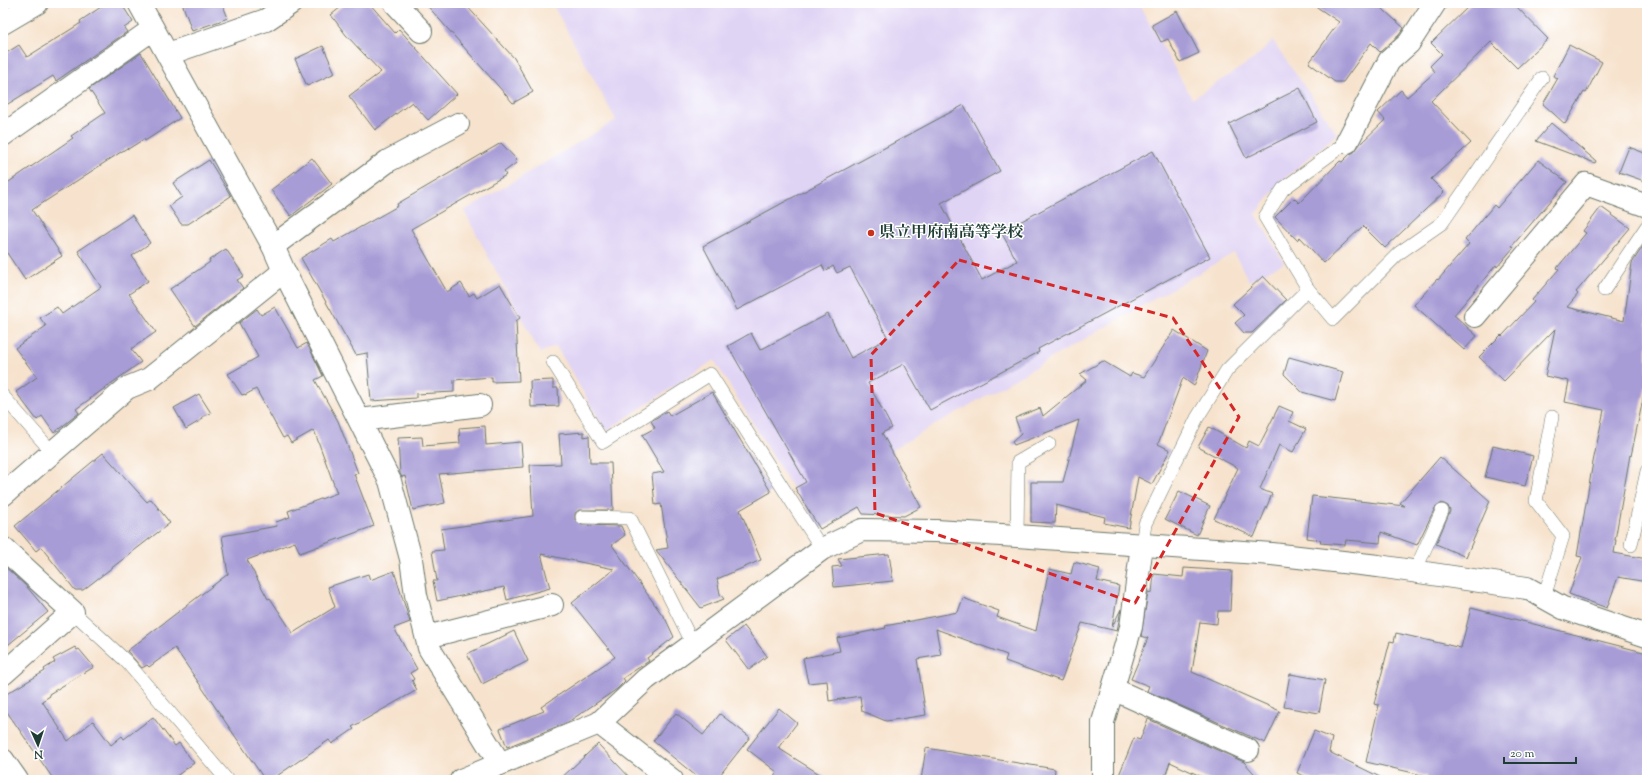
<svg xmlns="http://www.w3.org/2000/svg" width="1650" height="783" viewBox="0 0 1650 783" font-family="'Sorts Mill Goudy','Noto Serif JP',serif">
<rect width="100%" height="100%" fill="#fff"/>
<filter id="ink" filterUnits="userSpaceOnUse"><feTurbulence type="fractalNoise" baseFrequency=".025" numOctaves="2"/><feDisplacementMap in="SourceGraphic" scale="8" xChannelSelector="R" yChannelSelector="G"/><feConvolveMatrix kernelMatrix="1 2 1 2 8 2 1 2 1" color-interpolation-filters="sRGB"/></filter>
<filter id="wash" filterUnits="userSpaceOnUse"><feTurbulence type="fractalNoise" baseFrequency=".012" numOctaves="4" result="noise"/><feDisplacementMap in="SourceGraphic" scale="16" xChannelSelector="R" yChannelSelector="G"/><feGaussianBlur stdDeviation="0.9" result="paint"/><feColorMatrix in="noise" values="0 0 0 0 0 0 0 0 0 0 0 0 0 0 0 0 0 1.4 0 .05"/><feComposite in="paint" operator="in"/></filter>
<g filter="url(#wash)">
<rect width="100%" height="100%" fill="#f7e3cd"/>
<!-- built -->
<polygon fill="#e0d4f4" points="552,3 1138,3 1192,99 1254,59 1273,41 1337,134 1281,182 1256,214 1284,263 1249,281 1234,253 801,502 714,360 606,431 556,346 540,353 464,211 616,120"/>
<g id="blocks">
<!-- building -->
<g fill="#a79cd6">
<polygon points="107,3 121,3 133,22 124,28 127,32 56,81 53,76 3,107 3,55 19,45 27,57 81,23 80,21"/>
<polygon points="182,3 222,3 228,18 192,31"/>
<polygon points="346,3 369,3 395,33 399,29 457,94 428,120 412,102 375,130 349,96 381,72 346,35 331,15"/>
<polygon points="425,3 464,3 514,58 533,92 513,103"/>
<polygon points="1311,3 1376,3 1404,28 1399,35 1380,52 1371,43 1343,82 1335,82 1309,63 1339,22"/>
<polygon points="1472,3 1513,3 1548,39 1517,68 1491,42 1431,101 1471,143 1431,179 1444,192 1385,248 1363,226 1324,263 1300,237 1297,240 1275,217 1294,198 1299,203 1340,161 1342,162 1350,154 1354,152 1360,144 1385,120 1378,112 1401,90 1407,97 1435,72 1430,66 1442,54 1431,43"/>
<polygon points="1177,11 1199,53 1180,62 1168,39 1161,42 1152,25"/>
<polygon points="1569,45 1602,62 1586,93 1584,92 1565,124 1543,104 1558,78 1553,76"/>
<polygon points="323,46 335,73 307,86 295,59"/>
<polygon points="141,53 180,118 145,141 144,139 128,149 127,148 32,210 62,256 25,280 3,247 3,186 73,138 71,136 105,113 89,89"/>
<polygon points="1300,88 1317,122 1246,158 1229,124"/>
<polygon points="964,105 1000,171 941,203 982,280 1017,261 1001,232 1153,151 1210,257 1038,349 1039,352 930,410 904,364 868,383 892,428 882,433 921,507 904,516 863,514 859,507 820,529 795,488 806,482 728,346 751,333 760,350 828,314 851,358 888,338 850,267 837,273 833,266 825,271 822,265 737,310 703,246"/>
<polygon points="1551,123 1596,161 1595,163 1536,141"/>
<polygon points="501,143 517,160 515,161 516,163 504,172 506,175 411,229 447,292 461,283 469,296 474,293 477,298 500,284 520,318 516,321 519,381 492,382 492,377 454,380 454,392 416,394 416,398 371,401 367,353 356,355 301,258 332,239 334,242 398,206 397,204"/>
<polygon points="1629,147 1647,154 1647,182 1619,172"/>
<polygon points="312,158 332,184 291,216 271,190"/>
<polygon points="209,160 231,196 188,224 181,224 169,206 182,197 173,183"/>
<polygon points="1538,160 1567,182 1512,246 1514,247 1497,267 1496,265 1454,315 1477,336 1464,350 1414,305 1437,279 1438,280 1469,244 1465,240 1494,205 1497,208"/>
<polygon points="1601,207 1630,228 1576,292 1578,294 1567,307 1624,321 1632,263 1647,240 1647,380 1631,456 1630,455 1615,540 1616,540 1614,553 1647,559 1647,582 1618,577 1607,608 1569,594 1582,557 1577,556 1583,521 1593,462 1604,410 1565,402 1569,381 1545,376 1555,329 1504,381 1479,357 1501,335 1502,336 1534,302 1532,300 1559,269 1557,268 1586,233 1583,231"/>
<polygon points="132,215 150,243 132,256 148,281 129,294 156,332 131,349 141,362 76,409 79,413 54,433 42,416 37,420 16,392 37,377 15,348 46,326 40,318 57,307 62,314 101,287 78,251"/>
<polygon points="226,249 244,276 237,280 243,288 195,326 170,289 210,262 209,260"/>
<polygon points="1263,276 1286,300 1252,333 1244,333 1235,323 1244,315 1233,304"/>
<polygon points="275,307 298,348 307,343 323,376 315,380 338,421 358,473 354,474 374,526 300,553 295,542 247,560 268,599 270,598 293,633 335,607 328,587 368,574 370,580 394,571 410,622 394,628 417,669 410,673 414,679 412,681 417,690 352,727 354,729 332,744 329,740 271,780 265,780 175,648 149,667 147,665 142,668 127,651 228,574 222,536 277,526 276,522 290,517 288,511 337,493 314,430 291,443 287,436 283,438 256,389 245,395 245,394 242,395 228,374 258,357 239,323 257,309 261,315"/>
<polygon points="1174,330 1207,351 1194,386 1183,378 1158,444 1170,450 1152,484 1138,477 1129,528 1104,523 1105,517 1056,505 1055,523 1031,522 1031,482 1063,482 1079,420 1014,445 1012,442 1021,434 1015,418 1040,408 1043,416 1087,380 1080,374 1103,361 1130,377 1132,373 1144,377"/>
<polygon points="1289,357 1343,372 1335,401 1302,392 1284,374"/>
<polygon points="553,380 553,388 558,388 559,406 531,407 530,381"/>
<polygon points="712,392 771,492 740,510 761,560 717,579 720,594 724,599 701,608 656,550 668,548 661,504 655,505 652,474 664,472 642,435 655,428 651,421 667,411 670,416"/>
<polygon points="199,394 211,413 202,417 203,419 186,429 174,408"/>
<polygon points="1279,406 1293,412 1289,421 1306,429 1293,452 1279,445 1260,489 1272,494 1254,537 1214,519 1238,468 1198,447 1209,427 1246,448 1249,441 1259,446"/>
<polygon points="485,426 486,445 521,442 523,467 439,474 445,503 413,510 405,476 402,477 400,474 398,438 422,437 423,446 460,443 459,428"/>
<polygon points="584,432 584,437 589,436 590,463 611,463 613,510 579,510 575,513 575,520 582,525 621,526 625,535 612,545 666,620 674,637 647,658 649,661 623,678 625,681 617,689 568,722 507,747 500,729 544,711 541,707 615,657 572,603 614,569 541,554 550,588 507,600 504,587 437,601 433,581 437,581 432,551 444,550 441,529 533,516 530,465 561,464 559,434"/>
<polygon points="1493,446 1533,456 1525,486 1485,477"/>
<polygon points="103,453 147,502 151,499 170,523 83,590 75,590 41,547 36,551 15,526"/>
<polygon points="1440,457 1490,501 1466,557 1436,544 1450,511 1448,506 1442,503 1435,508 1417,545 1381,532 1380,543 1346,540 1345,545 1320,543 1321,540 1307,538 1312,496 1405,506 1400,503"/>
<polygon points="1179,491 1210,506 1197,535 1165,519"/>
<polygon points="889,554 893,581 834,587 832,567 842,566 838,559"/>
<polygon points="1074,562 1100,569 1097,581 1119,586 1112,627 1121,609 1117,631 1082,623 1061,681 1005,661 1007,655 936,629 941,655 917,659 926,715 886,721 862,711 860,696 829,701 827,681 808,683 803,658 840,651 837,638 886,628 885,626 958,612 963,598 999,611 997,617 1036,631 1049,569 1071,574"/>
<polygon points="3,565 26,586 48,612 3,649"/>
<polygon points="1184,568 1232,571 1230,611 1218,611 1217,624 1200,622 1192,672 1280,711 1265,743 1147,691 1149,686 1131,679 1148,638 1141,636 1148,592 1152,593 1154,574 1183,577"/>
<polygon points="1471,608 1647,653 1647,780 1427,780 1427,776 1366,762 1379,705 1374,704 1390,641 1394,642 1396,633 1461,648"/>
<polygon points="744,626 767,656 749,670 726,640"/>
<polygon points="514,631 528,661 482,684 467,654"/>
<polygon points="75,647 77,650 79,649 94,667 49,694 50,696 42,701 68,741 93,721 111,745 122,736 124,739 153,717 175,746 179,743 194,763 171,780 54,780 3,706 3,696 45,671 44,669 55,662 53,659"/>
<polygon points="1290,674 1325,680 1319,713 1284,707"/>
<polygon points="779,708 797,723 778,748 829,780 772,780 777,772 747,749"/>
<polygon points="676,713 703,735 720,714 750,737 716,780 701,780 653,741"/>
<polygon points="1148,719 1244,762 1260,780 1209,780 1170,762 1164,780 1117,780 1134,738 1140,740"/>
<polygon points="1314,731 1332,738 1329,752 1386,780 1314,780 1297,773"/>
<polygon points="598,744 632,780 559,780"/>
<polygon points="926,748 1055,769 1054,780 921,780"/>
</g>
</g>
</g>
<g filter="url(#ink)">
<use href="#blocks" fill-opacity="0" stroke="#6b776a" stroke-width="1"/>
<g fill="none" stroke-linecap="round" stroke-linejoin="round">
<!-- service casing -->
<g stroke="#6b776a" stroke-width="14">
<g id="service">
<polyline points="1308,289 1265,217 1283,189 1347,142"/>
<polyline points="1604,290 1647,226"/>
<polyline points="553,362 603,442 710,374 822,549"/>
<polyline points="3,396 52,452"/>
<polyline points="582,517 630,518 693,644"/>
<polyline points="1017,536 1018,462 1049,444"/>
<polyline points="1142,545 1145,524 1197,418 1227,370 1308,289 1333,319 1399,253 1442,223 1542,78"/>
<polyline points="1631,545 1647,471"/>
<polyline points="1415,571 1442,511"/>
<polyline points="1544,597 1563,536 1536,501 1552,417"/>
<polyline points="73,612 126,661 227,780"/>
</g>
</g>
<!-- minor casing -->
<g stroke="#6b776a" stroke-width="24">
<g id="minor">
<polyline points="139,3 273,246 284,271 390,481 411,559 416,595 429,648 500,764"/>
<polyline points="395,3 421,31"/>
<polyline points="3,23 37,3"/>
<polyline points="168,54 266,20 291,3"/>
<polyline points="3,135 153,29"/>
<polyline points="1347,142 1389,61 1409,43 1435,3"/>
<polyline points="273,246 388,161 458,124"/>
<polyline points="1475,316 1586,184 1647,206"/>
<polyline points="360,420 480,405"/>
<polyline points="3,495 127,388 149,379 284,271"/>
<polyline points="3,548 73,612 3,674"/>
<polyline points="427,637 552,605"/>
<polyline points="1113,689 1248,750"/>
<polyline points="599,723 672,780"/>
<polyline points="3,760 17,780"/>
<polyline points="461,780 599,723 646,679 822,549 862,530 936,531 1017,536 1272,554 1378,566 1527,588 1563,608 1647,636"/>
<polyline points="1103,780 1103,722 1131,627 1142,545"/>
</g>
</g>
<!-- service -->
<use href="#service" stroke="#fff" stroke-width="13"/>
<!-- minor -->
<use href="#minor" stroke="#fff" stroke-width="22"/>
</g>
</g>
<!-- marked area -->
<path fill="none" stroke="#d62828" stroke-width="3" stroke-dasharray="8 5" stroke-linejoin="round" d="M959 260 1173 318 1239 417 1135 603 875 513 871 355Z"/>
<!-- markers -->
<circle fill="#c8321e" stroke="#fff" stroke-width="1.5" cx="871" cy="233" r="4"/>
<g text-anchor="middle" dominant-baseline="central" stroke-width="3" stroke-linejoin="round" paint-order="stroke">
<!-- poi labels -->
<g font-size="16" font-weight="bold" fill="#1f3d34" stroke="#fff" text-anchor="start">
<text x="879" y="233">県立甲府南高等学校</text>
</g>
</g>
<!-- margin -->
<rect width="1650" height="783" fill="none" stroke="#fff" stroke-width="16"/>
<!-- north arrow -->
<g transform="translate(38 745) rotate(177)" stroke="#ffffff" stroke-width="3" paint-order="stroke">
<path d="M0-3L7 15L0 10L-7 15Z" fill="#1f3d34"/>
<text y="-6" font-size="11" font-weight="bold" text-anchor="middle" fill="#1f3d34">N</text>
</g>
<!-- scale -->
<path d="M1504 757v6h72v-6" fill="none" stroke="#1f3d34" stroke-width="2"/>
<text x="1510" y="757" font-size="12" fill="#1f3d34" stroke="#ffffff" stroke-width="3" paint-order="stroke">20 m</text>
</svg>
